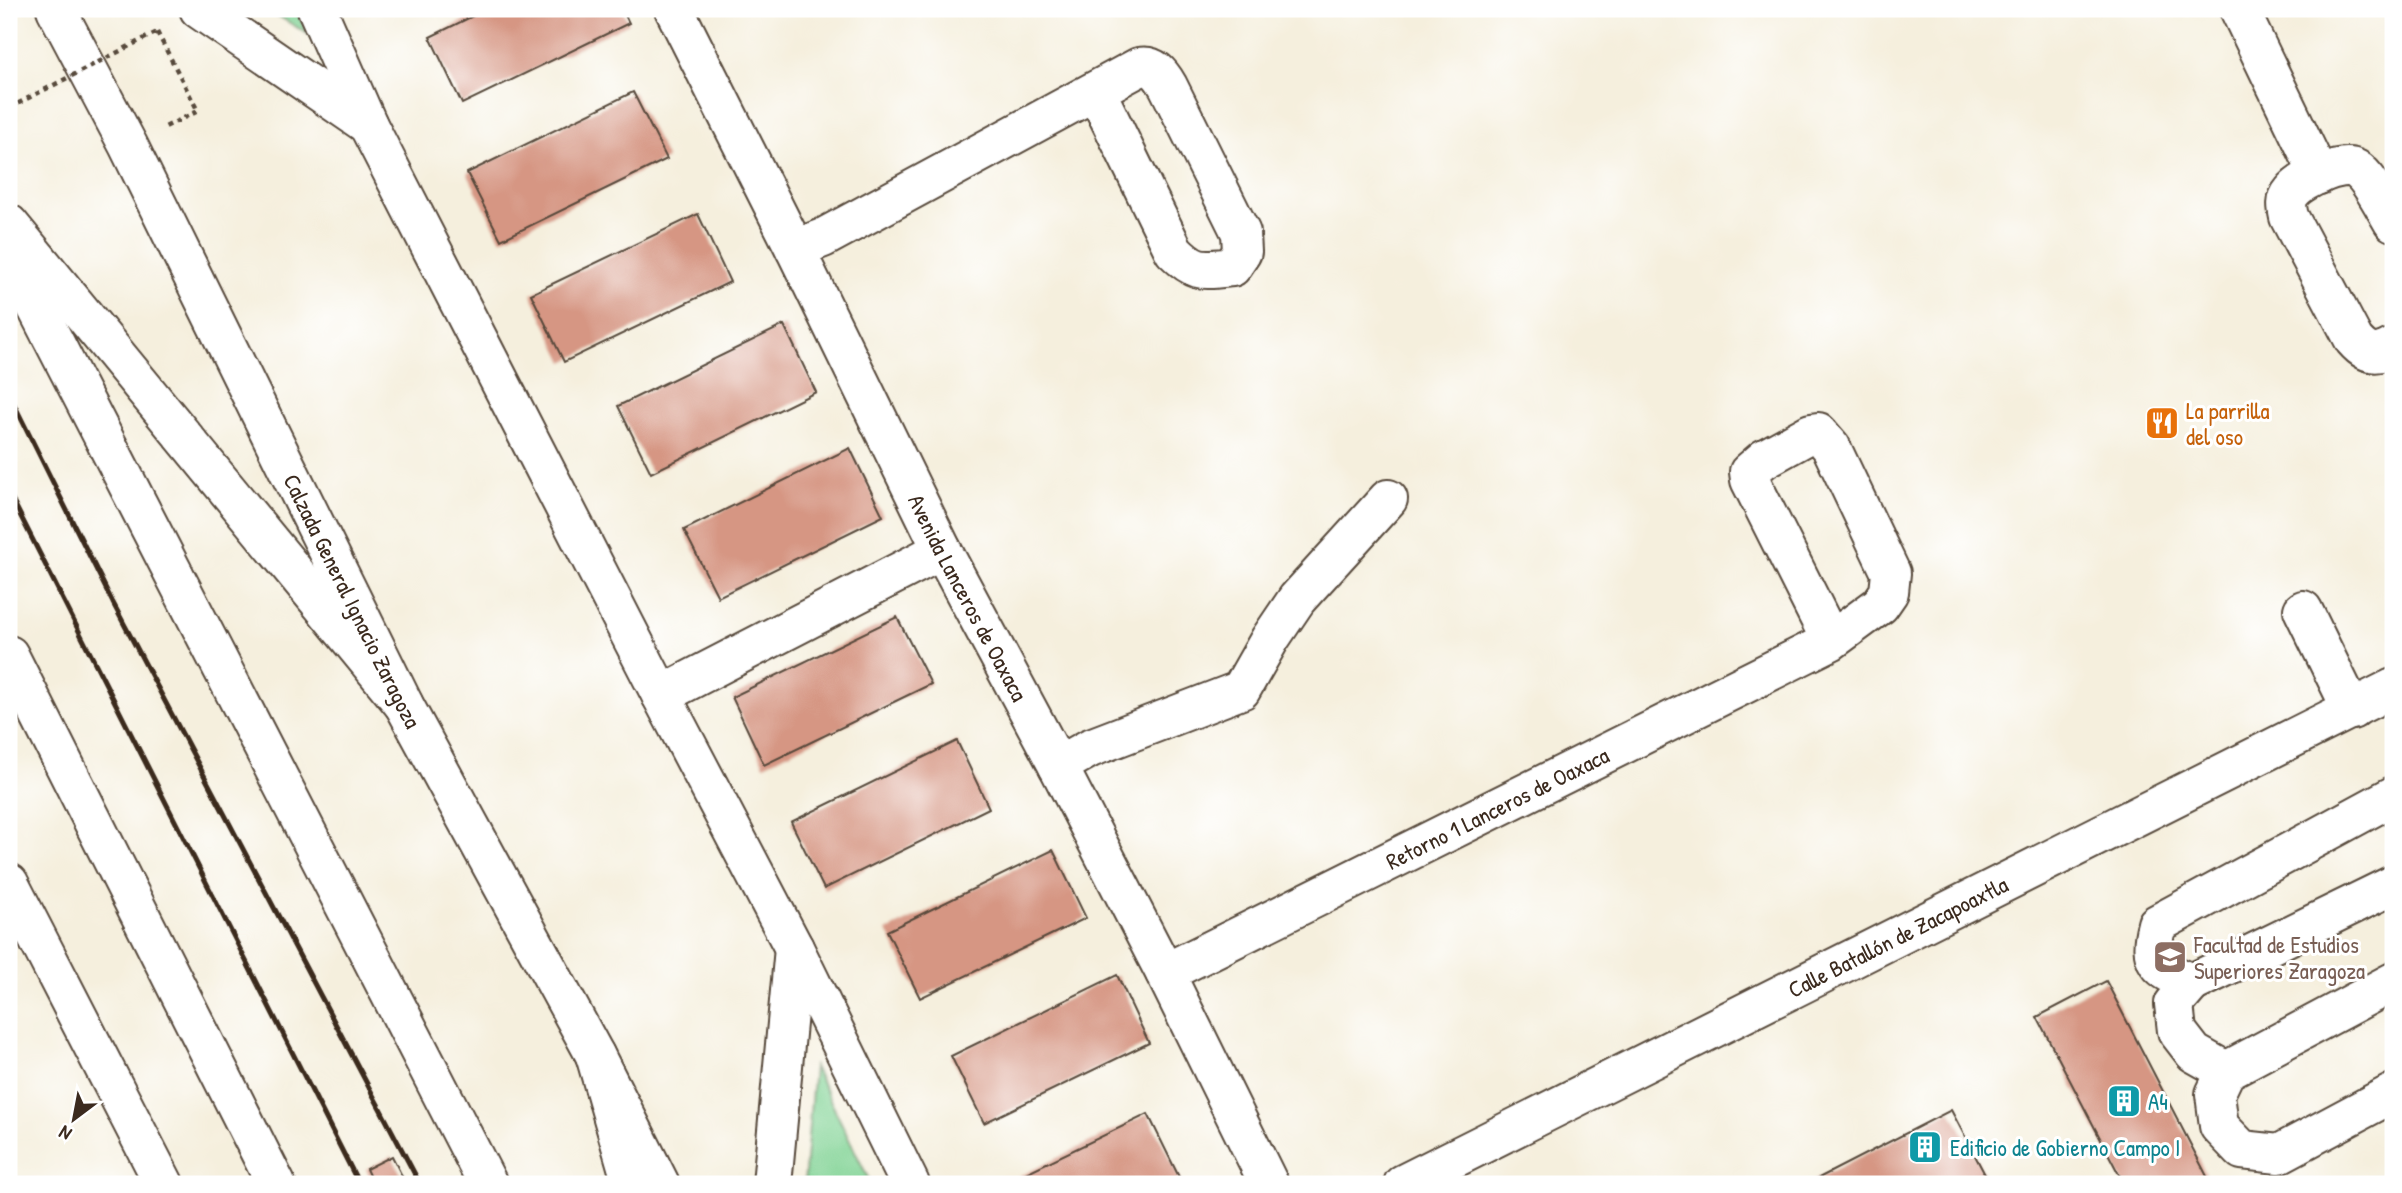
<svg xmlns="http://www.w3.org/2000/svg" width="2402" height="1193" viewBox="0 0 2402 1193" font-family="'Patrick Hand',sans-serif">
<rect width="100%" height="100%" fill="#fff"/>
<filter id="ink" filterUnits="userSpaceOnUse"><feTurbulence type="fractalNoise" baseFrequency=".0143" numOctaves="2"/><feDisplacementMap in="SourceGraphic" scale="14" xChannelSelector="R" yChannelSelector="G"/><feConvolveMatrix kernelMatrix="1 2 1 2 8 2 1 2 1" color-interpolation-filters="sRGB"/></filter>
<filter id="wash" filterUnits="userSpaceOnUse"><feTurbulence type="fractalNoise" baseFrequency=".00686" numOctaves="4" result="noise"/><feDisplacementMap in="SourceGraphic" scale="28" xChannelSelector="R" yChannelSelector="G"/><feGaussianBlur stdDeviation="1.57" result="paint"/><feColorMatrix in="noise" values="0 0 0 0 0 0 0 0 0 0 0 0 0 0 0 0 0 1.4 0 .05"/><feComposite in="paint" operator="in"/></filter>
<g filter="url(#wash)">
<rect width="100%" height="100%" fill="#f5efdd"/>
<!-- green -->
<g fill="#81d394" stroke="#5e7e59" stroke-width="2">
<polygon points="267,9 295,9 308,34"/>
<polygon points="814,1067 871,1184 804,1184"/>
</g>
<g id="blocks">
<!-- building -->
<g fill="#d69683">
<polygon points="487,9 622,9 629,23 462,104 430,37"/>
<polygon points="633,92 667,159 501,240 467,173"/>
<polygon points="698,214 730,282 564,362 531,294"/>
<polygon points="784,325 816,392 651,473 618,406"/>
<polygon points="850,448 883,516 718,597 684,530"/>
<polygon points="897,617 931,684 764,765 732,697"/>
<polygon points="957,741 989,808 824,889 791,822"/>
<polygon points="1053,850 1086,918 920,998 887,931"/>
<polygon points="1117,975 1149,1043 984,1123 951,1056"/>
<polygon points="2106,981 2211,1184 2124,1184 2037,1017"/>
<polygon points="1951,1110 1990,1184 1807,1184"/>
<polygon points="1148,1114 1181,1181 1174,1184 1003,1184"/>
<polygon points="392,1156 406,1184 373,1184 366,1169"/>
</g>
</g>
</g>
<g filter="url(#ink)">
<use href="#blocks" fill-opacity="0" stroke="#57483b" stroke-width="2"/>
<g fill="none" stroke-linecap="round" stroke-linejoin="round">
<!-- minor casing -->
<g stroke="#57483b" stroke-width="42">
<g id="minor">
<polyline points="317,9 368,125 661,695 794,948 910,1184"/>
<path id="s1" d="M674 9 795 249 942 550 1058 766 1165 973 1269 1184"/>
<polyline points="2239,9 2319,175"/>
<path d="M2393 222C2385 209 2369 176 2356 169 2342 161 2301 180 2292 192 2285 200 2287 208 2289 217L2354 340C2366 354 2376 357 2393 347"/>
<path d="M795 249 823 238 1139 67C1154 64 1161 74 1168 86L1241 233 1242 252 1232 267C1202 270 1196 273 1174 251L1096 91"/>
<polyline points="2303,610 2352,710"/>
<polyline points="661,695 942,550"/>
<polyline points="1058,766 1090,748 1241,690 1270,639 1297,599 1388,499"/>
<path d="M2393 796 2157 924C2147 962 2158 970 2192 983L2393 885"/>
<path id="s2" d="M1165 973 1831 641 1880 605 1889 592 1891 573 1831 447 1818 432 1811 433 1764 459 1749 472 1750 480 1831 641"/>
<polyline points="2393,982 2226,1071 2215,1094 2219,1126 2242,1150 2279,1154 2393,1093"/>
<polyline points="2192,983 2174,1004 2177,1031 2194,1053 2226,1071"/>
<polyline points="772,1184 794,948"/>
<path id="s3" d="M1403 1184 2393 688"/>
</g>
</g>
<!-- major casing -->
<g stroke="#57483b" stroke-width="42">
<g id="major">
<path id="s4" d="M56 9 128 145 404 705 595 1055 660 1184"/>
<polyline points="199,9 368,125"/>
<polyline points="9,883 164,1184"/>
</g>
</g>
<!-- highway casing -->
<g stroke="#57483b" stroke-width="42">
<g id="highway">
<polyline points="9,224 404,705"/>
<polyline points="9,254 488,1184"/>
<polyline points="9,655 276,1184"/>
<polyline points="595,1055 632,1184"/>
</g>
</g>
<!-- path -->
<polyline stroke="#57483b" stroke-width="4.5" stroke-dasharray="5 5" stroke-linecap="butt" points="157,32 198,111 163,128"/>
<!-- minor -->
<use href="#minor" stroke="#fff" stroke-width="38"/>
<!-- major -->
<use href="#major" stroke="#fff" stroke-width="38"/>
<!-- highway -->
<use href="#highway" stroke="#fff" stroke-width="38"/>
<!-- rail -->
<g stroke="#3b2a1e" stroke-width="5">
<polyline points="9,394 113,603 420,1184"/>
<polyline points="9,493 359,1184"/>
</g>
<!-- path-bridge -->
<polyline stroke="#57483b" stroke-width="4.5" stroke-dasharray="5 5" stroke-linecap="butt" points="9,108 157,32"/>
</g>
</g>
<!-- icons -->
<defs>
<g id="restaurant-square" transform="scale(1.75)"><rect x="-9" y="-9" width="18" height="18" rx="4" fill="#e8710a" stroke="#fff"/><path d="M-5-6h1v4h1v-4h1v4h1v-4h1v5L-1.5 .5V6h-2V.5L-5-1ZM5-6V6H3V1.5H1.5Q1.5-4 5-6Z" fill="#fff"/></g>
<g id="university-square" transform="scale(1.75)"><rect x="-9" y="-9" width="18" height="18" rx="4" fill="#8d6e63" stroke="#fff"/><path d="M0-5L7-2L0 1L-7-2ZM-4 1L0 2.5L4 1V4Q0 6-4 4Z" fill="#fff"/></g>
<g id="building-square" transform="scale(1.75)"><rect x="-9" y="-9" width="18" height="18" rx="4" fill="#0f9aa8" stroke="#fff"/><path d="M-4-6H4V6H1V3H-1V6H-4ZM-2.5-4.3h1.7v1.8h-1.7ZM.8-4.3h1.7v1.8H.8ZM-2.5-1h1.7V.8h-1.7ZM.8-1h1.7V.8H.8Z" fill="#fff"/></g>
</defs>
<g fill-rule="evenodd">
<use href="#restaurant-square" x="2162" y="423"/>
<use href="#university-square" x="2170" y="957"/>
<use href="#building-square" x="2124" y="1101"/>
<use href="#building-square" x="1925" y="1147"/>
</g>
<g text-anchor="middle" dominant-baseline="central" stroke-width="6" stroke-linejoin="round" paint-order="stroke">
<!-- food labels -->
<g font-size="23" fill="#c56008" stroke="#fff" text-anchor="start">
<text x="2186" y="410">La parrilla<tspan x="2186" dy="26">del oso</tspan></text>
</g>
<!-- street labels -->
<g font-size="23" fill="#3b2a1e" stroke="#fff">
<text stroke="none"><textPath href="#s1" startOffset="658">Avenida Lanceros de Oaxaca</textPath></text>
<text stroke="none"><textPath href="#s4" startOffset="662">Calzada General Ignacio Zaragoza</textPath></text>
<text stroke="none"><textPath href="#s2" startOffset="371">Retorno 1 Lanceros de Oaxaca</textPath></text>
<text stroke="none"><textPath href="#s3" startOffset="553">Calle Batallón de Zacapoaxtla</textPath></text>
</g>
<!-- education labels -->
<g font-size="23" fill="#785e54" stroke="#fff" text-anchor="start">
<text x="2194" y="944">Facultad de Estudios<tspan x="2194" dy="26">Superiores Zaragoza</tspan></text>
</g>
<!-- culture labels -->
<g font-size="23" fill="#0d838f" stroke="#fff" text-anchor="start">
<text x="2148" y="1101">A4</text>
<text x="1950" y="1147">Edificio de Gobierno Campo I</text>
</g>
</g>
<!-- margin -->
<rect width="2402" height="1193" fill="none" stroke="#fff" stroke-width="35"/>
<!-- north arrow -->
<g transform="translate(74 1119) rotate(212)" stroke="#ffffff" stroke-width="5" paint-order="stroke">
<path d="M0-5L12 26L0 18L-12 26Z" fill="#3b2a1e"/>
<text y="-10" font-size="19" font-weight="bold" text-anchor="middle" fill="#3b2a1e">N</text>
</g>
</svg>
